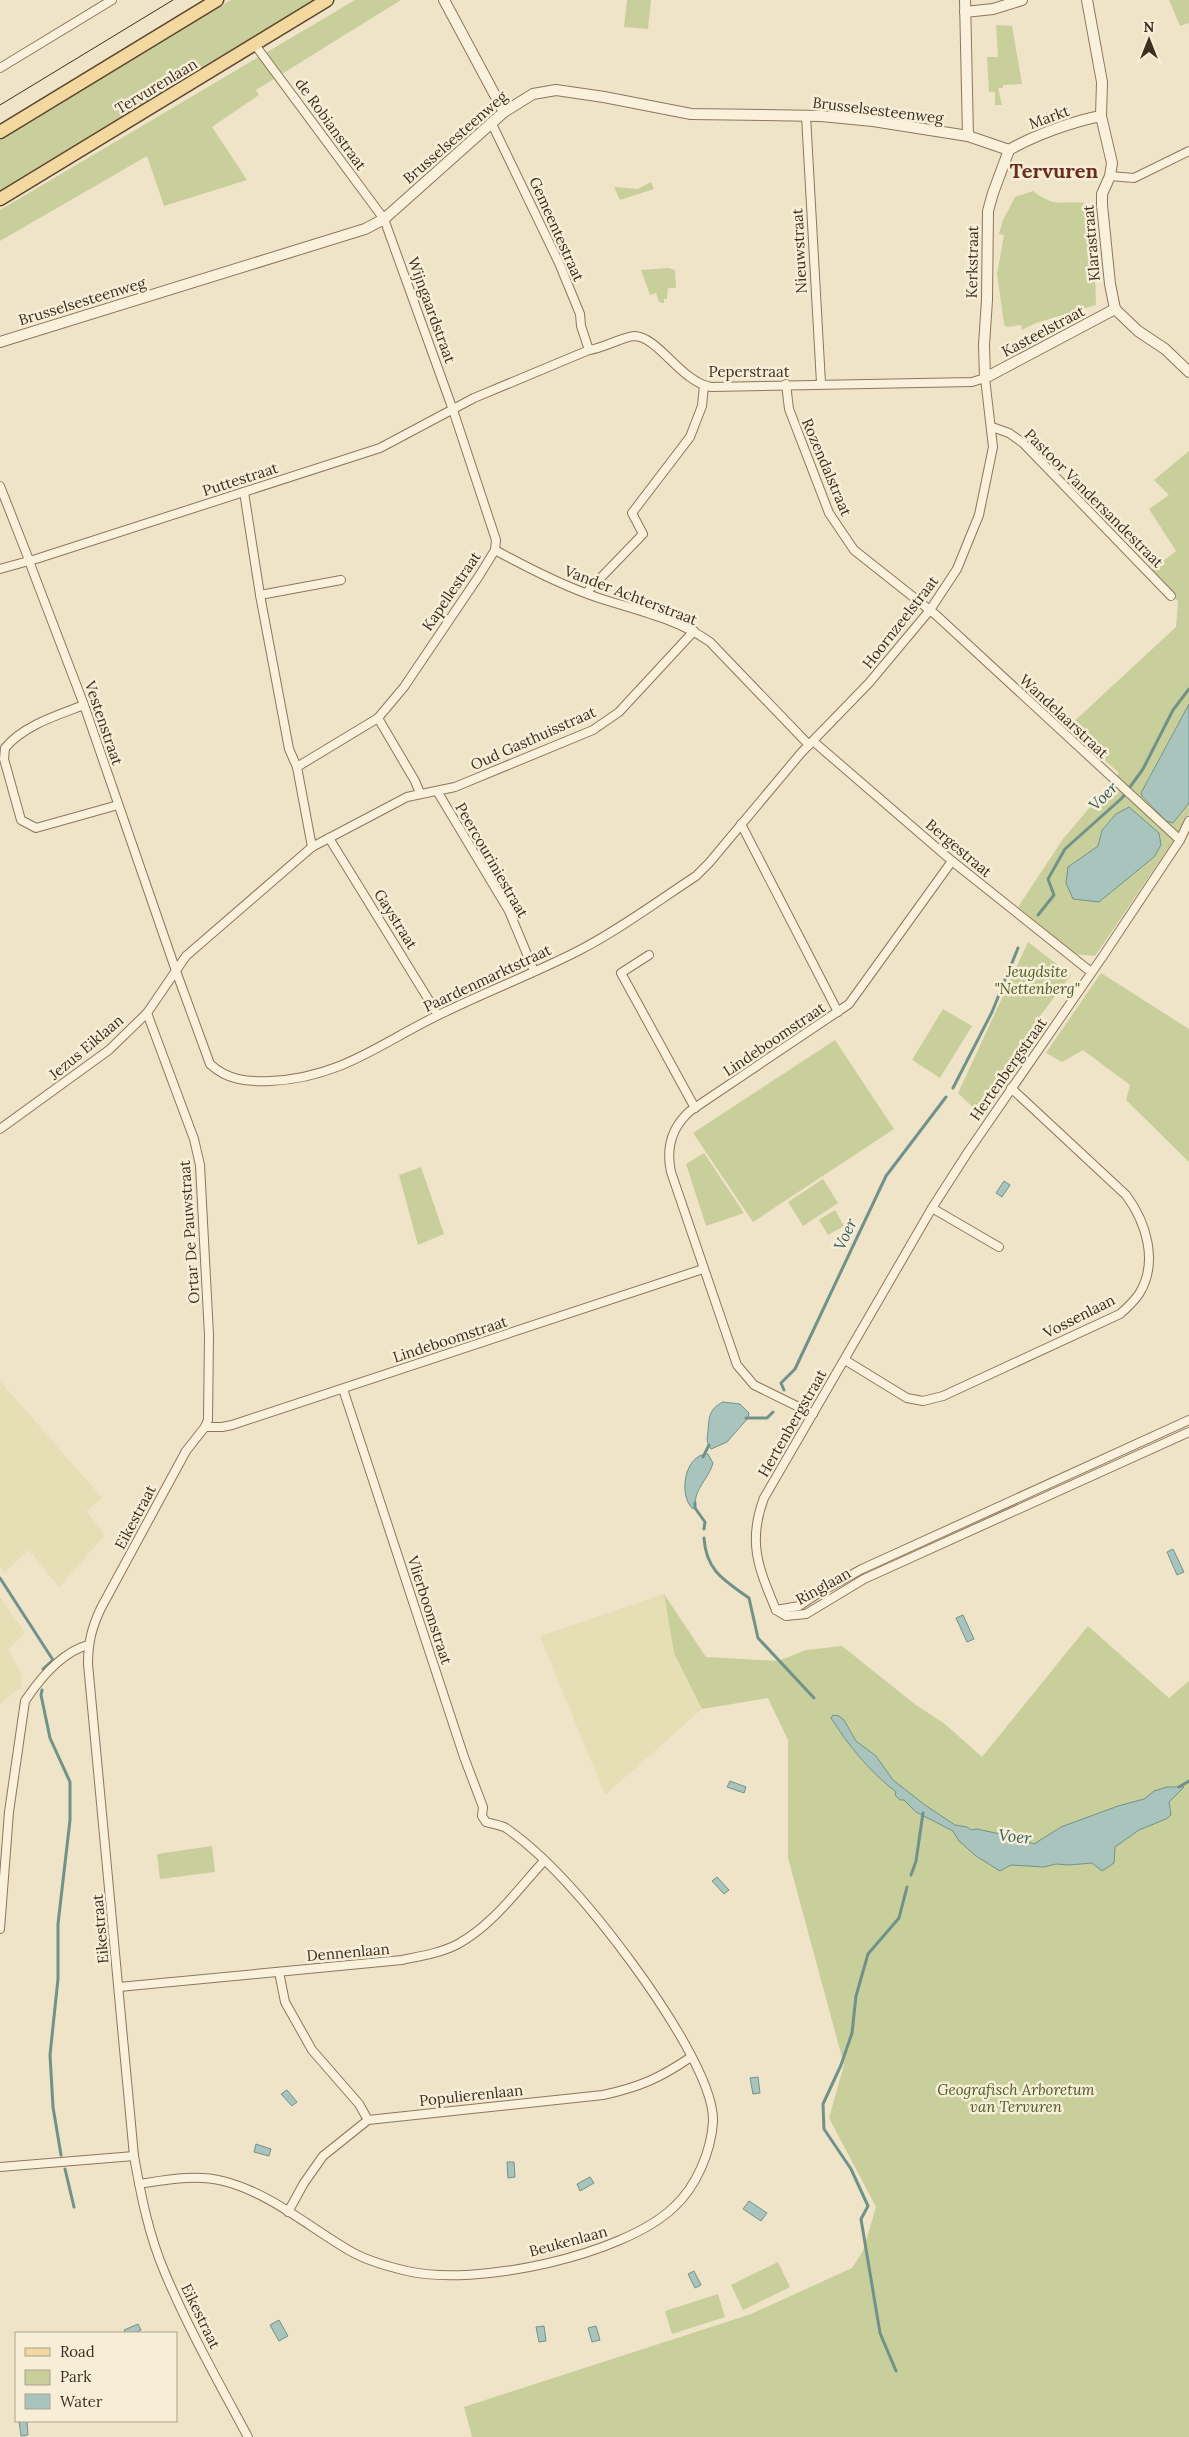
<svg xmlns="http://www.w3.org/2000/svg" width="1189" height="2437" viewBox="0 0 1189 2437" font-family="Lora,serif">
<rect width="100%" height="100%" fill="#f0e4c8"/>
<!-- farmland -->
<g fill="#e6deb5">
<polygon points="0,1381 102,1498 86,1511 105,1535 59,1587 29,1550 4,1573 0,1567"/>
<polygon points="664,1594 674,1653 702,1709 605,1795 540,1636"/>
<polygon points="0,1597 25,1633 8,1650 21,1672 22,1686 0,1704"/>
</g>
<!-- green -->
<g fill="#c9cf9b" fill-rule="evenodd">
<polygon points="231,0 314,0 0,190 0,140"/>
<polygon points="355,0 401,0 256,90 259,95 212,127 247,180 164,206 147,156 0,241 0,210"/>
<polygon points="627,0 651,0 648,29 624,27"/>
<polygon points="1169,0 1189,0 1189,23 1180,26"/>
<polygon points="996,25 1012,26 1022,84 1003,85 1003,88 998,88 1002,105 995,105 995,92 989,92 987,57 998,57"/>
<polygon points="651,182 654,189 620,200 614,187 638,189"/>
<path d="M1033 191C1056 209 1062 200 1087 203L1095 268 1096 305 1036 323 1022 330 1021 325 1006 327 1004 324 997 274 1004 235 999 234 1003 220 1015 197Z"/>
<polygon points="668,268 675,270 676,288 668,288 667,299 664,299 664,303 659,302 656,293 650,295 641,270"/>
<path d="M1189 451V704L1148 779 1142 797 1166 821 1173 823 1189 803V818L1095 956 1075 954 1018 907 1063 839 1119 773 1068 727 1176 627 1178 601 1149 572 1176 551 1149 509 1169 495 1154 480ZM1129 807 1158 833 1160 837 1154 857 1099 902 1068 867 1098 846 1102 829 1116 814Z"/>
<polygon points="1028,942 1071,975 1031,1028 1038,1034 984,1118 958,1093"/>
<polygon points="1101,973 1189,1029 1189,1162 1126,1100 1130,1085 1083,1050 1062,1062 1046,1053"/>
<polygon points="943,1009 972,1026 940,1078 912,1060"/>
<polygon points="835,1040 894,1129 753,1222 693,1133"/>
<polygon points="704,1153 744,1213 706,1226 686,1164"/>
<polygon points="421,1167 444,1234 418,1245 399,1175"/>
<polygon points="823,1179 838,1203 803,1226 788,1202"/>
<polygon points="835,1210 844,1226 828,1235 819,1220"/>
<polygon points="664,1594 706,1657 778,1661 806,1650 842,1646 916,1705 945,1724 982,1757 1088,1626 1169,1698 1189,1681 1189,2437 472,2437 464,2407 751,2314 852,2268 863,2251 876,2207 829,2118 844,2065 788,1858 788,1740 768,1698 702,1709 674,1653"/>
<polygon points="212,1846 215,1872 160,1879 157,1854"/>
<polygon points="778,2262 790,2287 743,2310 731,2285"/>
<polygon points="718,2294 725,2317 672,2334 665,2311"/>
</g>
<!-- water -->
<g fill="#a9c4bc" stroke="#6f938a">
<polygon points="1189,704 1189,803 1173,823 1166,821 1142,796 1141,793"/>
<polygon points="1129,807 1159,833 1161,845 1154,857 1099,902 1073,899 1066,883 1068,867 1098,846 1102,830 1116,814"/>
<polygon points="1004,1181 1010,1185 1002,1197 996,1193"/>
<path d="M723 1402 740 1404 749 1413 748 1418 727 1442 711 1449C706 1443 707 1438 708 1431 709 1417 709 1409 723 1402Z"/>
<path d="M708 1454 713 1463C710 1475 699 1485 696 1497 695 1503 696 1505 693 1509 678 1496 684 1454 708 1454Z"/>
<polygon points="1173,1549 1184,1572 1177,1575 1167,1552"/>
<polygon points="963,1615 974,1639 967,1642 956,1618"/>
<path d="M833 1715 839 1716 844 1720 856 1741 876 1756 893 1780 925 1805 955 1825 967 1827 971 1830 977 1829 1014 1837 1034 1844 1061 1827 1118 1806 1144 1799 1154 1791 1167 1787H1184L1169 1802 1171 1815 1166 1819 1139 1830 1115 1847 1114 1863 1102 1871 1092 1863 1069 1865 1056 1864 1044 1867 1011 1865 1000 1871 976 1856 959 1841 953 1831 916 1812 904 1800H900L895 1795 896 1792C869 1771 849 1746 831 1718Z"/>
<polygon points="730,1781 746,1787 744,1793 727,1787"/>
<polygon points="717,1877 729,1890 724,1894 712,1881"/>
<polygon points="758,2077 760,2093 753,2094 750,2078"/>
<polygon points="287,2090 297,2102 292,2106 281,2094"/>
<polygon points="256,2144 271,2149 269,2156 254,2152"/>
<polygon points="507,2162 514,2162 515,2177 508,2178"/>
<polygon points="590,2177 594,2183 580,2191 577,2184"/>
<polygon points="749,2201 767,2213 761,2221 743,2209"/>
<polygon points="694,2271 701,2285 695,2288 688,2274"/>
<polygon points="279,2320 288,2336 279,2341 270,2325"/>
<polygon points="138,2324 141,2330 135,2333 125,2333 124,2330"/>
<polygon points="544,2326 546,2341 539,2342 536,2327"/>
<polygon points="596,2326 600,2340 592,2342 588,2328"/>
<polygon points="19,2421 27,2421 28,2435 21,2436"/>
</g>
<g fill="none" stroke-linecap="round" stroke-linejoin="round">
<!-- stream -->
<g stroke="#6f938a" stroke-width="3">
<polyline points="1038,915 1054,895 1048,879 1065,849 1122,798 1143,769 1173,710 1189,689"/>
<polyline points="953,1088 992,1012 1018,948"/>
<polyline points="784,1390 781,1383 795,1369 886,1176 946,1097"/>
<polyline points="746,1418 767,1418 773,1412"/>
<polyline points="703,1457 709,1445"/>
<polyline points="695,1503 695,1508 705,1522 704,1529"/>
<path d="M704 1538C706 1571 725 1581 749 1598L758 1638 814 1698"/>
<polyline points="0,1578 53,1660 43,1669"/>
<polyline points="42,1690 41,1695 50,1738 70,1782 70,1820 58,1924 58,1979 50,2055 53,2107 61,2155"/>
<polyline points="1179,1787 1189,1781"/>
<polyline points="911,1875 916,1861 923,1813"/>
<polyline points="65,2169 74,2207"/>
<polyline points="896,2371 880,2333 861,2219 868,2206 851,2169 824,2129 823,2104 841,2065 852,2033 856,1996 868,1954 899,1918 907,1887"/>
</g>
<!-- minor casing -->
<g stroke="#8d765c" stroke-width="10">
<g id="minor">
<polyline points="255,45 384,219 453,410 496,540 495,550 479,576 404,687 378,718 297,767"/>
<polyline points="0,68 112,0"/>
<polyline points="806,116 821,383"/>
<polyline points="491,122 559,263 580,314 581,326 589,350"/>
<polyline points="1110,176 1134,178 1189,151"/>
<polyline points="786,384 789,409 829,513 854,550 936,615 1180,840"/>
<polyline points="992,427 1009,433 1023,443 1171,596"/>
<path d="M0 486 29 560 32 569 84 705 176 971 210 1064C227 1080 247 1082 270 1081 343 1078 384 1040 447 1011 490 990 535 973 578 951 619 930 658 901 696 876L709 863 801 753 869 683 930 610 957 569 979 515 993 447 985 378 972 382 711 387C681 382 658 336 634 336 622 337 604 348 589 350L474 398 380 448 36 559 0 569"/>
<polyline points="244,492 260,595 289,749 297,767 312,847"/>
<path d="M495 550C528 568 561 585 596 597 635 610 676 618 710 642L809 745"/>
<polyline points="586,593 643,534 632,513 690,437 702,406 704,385"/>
<polyline points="260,595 341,580"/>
<path d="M84 705C58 715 24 725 5 748L4 759 21 820 36 828 118 805"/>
<polyline points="378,718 415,781 420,793"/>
<polyline points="813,741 952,861 1091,972"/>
<polyline points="437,791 509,911 534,971"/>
<polyline points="741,824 838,1012"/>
<polyline points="329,838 438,1015"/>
<polyline points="649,955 621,973 695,1108"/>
<path d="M147 1013 194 1139 200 1165 209 1335 208 1420 205 1427 186 1451 101 1608C92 1627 88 1642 88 1664L134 2156C141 2196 149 2236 165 2273 189 2330 219 2383 248 2437"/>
<polyline points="0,1129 109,1050 147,1013 186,956 312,847 407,797 455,787 593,730 619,712 694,631"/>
<polyline points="932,1208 999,1247"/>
<path d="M845 1360 907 1398 923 1401 943 1396 1120 1314C1127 1308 1134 1301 1139 1294 1159 1262 1146 1222 1126 1195L1011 1088"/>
<path d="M813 1414 754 1385 737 1365 671 1172C666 1149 671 1128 690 1111L849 1004 952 861"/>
<polyline points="205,1427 222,1427 232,1425 703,1269"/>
<path d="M776 1610C759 1569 747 1543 764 1498L932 1208 968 1152 1103 956 1180 840 1189 821"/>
<polyline points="776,1610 786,1616 806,1614 864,1579 1189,1432"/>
<polyline points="776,1610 799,1606 820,1592 862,1569 1189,1420"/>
<path d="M0 1929 9 1812 25 1701C39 1680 62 1652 88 1645"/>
<polyline points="279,1972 285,2002 312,2050 359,2104 368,2120"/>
<path d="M119 1987 402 1960C421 1956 441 1953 458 1944 493 1925 518 1889 544 1861"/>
<polyline points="0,2167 134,2156"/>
<path d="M139 2184C166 2180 196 2174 223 2181 271 2193 310 2228 352 2252 368 2261 390 2267 407 2271 475 2287 623 2256 674 2207 696 2187 711 2152 713 2122 715 2081 657 1997 632 1963 599 1918 552 1860 506 1828 500 1825 492 1824 486 1822L482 1816 483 1807 464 1757 343 1389"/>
<path d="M288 2212 304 2183 323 2156 368 2120 603 2095C640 2087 660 2078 691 2057"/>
</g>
</g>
<!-- tertiary casing -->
<g stroke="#8d765c" stroke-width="12">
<g id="tertiary">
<polyline points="444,0 504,112"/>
<polyline points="965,0 968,136"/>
<polyline points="1087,0 1102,82 1101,116 1112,163 1110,176 1102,194 1102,205 1110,284 1115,309"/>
<polyline points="965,12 993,9 1022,0"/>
<polyline points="1009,150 993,193 988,211 987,300 984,345 985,378 1115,309"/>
<path d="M1009 150C1033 136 1073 121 1101 116"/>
<polyline points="1115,309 1138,331 1165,349 1189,372"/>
<polyline points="0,342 365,229 384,219 504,112 533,94 556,90 604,97 691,114 821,116 873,121 968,136 1009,150"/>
</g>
</g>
<!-- primary casing -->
<g stroke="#5b4430" stroke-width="15">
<g id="primary">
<polyline points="0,132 217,0"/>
<polyline points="0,199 327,0"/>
</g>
</g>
<!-- minor -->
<use href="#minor" stroke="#faf1dc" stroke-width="8"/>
<!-- tertiary -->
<use href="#tertiary" stroke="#faf1dc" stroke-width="10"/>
<!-- primary -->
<use href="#primary" stroke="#f3d9a0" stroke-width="12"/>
<!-- tram -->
<polyline stroke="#3d2e20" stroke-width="1" points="0,105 173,0"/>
</g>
<g text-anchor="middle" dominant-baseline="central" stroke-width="5" stroke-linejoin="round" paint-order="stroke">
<!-- street labels -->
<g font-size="15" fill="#3d2e20" stroke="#f7eed8">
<text transform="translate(156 86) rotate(-31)">Tervurenlaan</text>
<text transform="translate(878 110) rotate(7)">Brusselsesteenweg</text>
<text transform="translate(1049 117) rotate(-20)">Markt</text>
<text transform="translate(331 124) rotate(54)">de Robianstraat</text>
<text transform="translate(455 137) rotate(-41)">Brusselsesteenweg</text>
<text transform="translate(557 229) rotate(66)">Gemeentestraat</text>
<text transform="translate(1091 243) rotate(-95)">Klarastraat</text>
<text transform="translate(799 251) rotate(-93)">Nieuwstraat</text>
<text transform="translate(972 262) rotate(-89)">Kerkstraat</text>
<text transform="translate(82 301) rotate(-17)">Brusselsesteenweg</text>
<text transform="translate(432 310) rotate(70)">Wijngaardstraat</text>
<text transform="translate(1043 331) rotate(-28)">Kasteelstraat</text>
<text x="749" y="371">Peperstraat</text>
<text transform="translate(827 467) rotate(67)">Rozendalstraat</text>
<text transform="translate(240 479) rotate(-18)">Puttestraat</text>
<text transform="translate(1094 498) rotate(45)">Pastoor Vandersandestraat</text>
<text transform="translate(451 591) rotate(-56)">Kapellestraat</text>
<text transform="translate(631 595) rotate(21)">Vander Achterstraat</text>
<text transform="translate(900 622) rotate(-52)">Hoornzeelstraat</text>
<text transform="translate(1064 716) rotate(43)">Wandelaarstraat</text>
<text transform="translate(104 723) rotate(71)">Vestenstraat</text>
<text transform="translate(533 738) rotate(-24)">Oud Gasthuisstraat</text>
<text transform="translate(959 848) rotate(40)">Bergestraat</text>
<text transform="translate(492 860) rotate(60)">Peercouriniestraat</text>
<text transform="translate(396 919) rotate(58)">Gaystraat</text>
<text transform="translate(487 978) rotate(-25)">Paardenmarktstraat</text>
<text transform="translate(774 1039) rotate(-34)">Lindeboomstraat</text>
<text transform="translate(86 1047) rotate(-40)">Jezus Eiklaan</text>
<text transform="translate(1008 1069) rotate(-55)">Hertenbergstraat</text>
<text transform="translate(189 1232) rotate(-94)">Ortar De Pauwstraat</text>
<text transform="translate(1079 1316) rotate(-27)">Vossenlaan</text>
<text transform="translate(450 1339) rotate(-18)">Lindeboomstraat</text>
<text transform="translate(792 1423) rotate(-60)">Hertenbergstraat</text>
<text transform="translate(135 1517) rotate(-62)">Eikestraat</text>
<text transform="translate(823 1586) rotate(-29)">Ringlaan</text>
<text transform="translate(430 1610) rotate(72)">Vlierboomstraat</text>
<text transform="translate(100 1929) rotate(-95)">Eikestraat</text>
<text transform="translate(348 1952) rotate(-5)">Dennenlaan</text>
<text transform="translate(471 2095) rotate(-6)">Populierenlaan</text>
<text transform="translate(568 2241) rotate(-15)">Beukenlaan</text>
<text transform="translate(201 2316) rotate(64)">Eikestraat</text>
</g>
<!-- park labels -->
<g font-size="15" font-style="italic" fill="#4d5a26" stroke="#f7eed8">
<text x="1037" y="971">Jeugdsite<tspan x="1037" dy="17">"Nettenberg"</tspan></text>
<text x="1016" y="2089">Geografisch Arboretum<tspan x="1016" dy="17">van Tervuren</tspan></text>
</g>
<!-- water labels -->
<g font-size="16" font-style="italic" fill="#2f5d5a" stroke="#f7eed8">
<text transform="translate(1103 796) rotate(-45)">Voer</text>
<text transform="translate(845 1234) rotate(-65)">Voer</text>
<text transform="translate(1015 1836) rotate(6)">Voer</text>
</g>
<!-- district labels -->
<g font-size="20" font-weight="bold" fill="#6b2e1e" stroke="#f7eed8">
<text x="1054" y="170">Tervuren</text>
</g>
</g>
<!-- legend -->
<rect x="15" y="2332" width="162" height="90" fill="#f7eed8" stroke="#ada18e"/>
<rect x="25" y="2348" width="25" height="8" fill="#f3d9a0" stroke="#ada18e"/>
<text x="60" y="2357" font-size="15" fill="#3d2e20">Road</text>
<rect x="25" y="2370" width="25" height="15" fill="#c9cf9b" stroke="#ada18e"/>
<text x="60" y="2382" font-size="15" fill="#3d2e20">Park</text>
<rect x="25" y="2394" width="25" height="15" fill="#a9c4bc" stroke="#ada18e"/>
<text x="60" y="2407" font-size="15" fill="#3d2e20">Water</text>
<!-- north arrow -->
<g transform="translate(1149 40)" stroke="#f7eed8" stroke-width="4" paint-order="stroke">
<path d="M0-4L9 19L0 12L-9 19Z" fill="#3d2e20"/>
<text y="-8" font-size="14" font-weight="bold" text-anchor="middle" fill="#3d2e20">N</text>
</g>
</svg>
